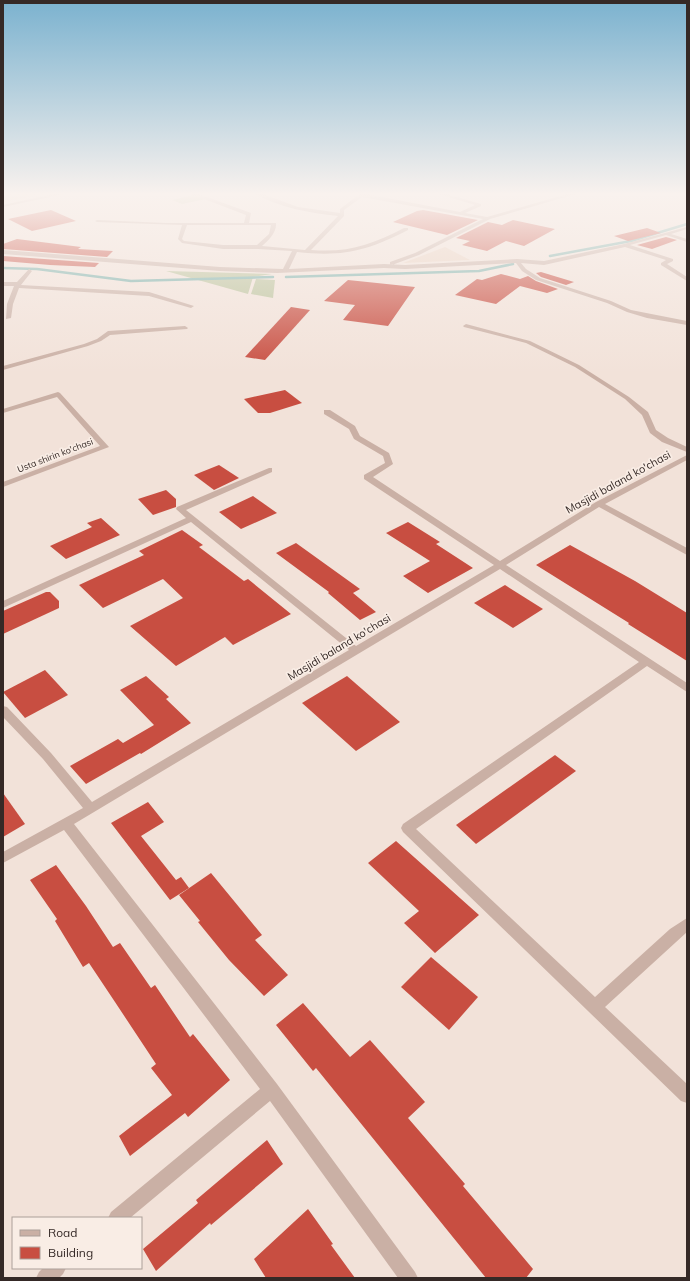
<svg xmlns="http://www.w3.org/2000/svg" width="690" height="1281" viewBox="0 0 690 1281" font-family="Mulish,sans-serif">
<rect width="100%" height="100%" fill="#f2e2d9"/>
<!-- green -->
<g fill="#b9c199">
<polygon points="193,195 206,199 182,204 172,200"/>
<polygon points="166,271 272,274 253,277 248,294"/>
<polygon points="256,279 275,280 273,298 251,294"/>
</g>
<!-- plaza -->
<g fill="#ead1c0">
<polygon points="3,193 48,193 3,202"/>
<polygon points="445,247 470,260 403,263"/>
</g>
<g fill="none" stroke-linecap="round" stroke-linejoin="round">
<!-- stream -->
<g stroke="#78afa9" stroke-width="2.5">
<polyline points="550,256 631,241 687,224"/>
<polyline points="3,268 37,269 131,281 273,277"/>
<polyline points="286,277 479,271 513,264"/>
</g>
</g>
<!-- building -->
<g fill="#c84e41">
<polygon points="51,210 76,221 32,231 8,219"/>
<polygon points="423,210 478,220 447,235 393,222 417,211"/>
<polygon points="513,220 555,229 524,246 506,241 487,251 462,245 470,241 456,238 488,222 502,225"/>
<polygon points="647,228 661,233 628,241 614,236"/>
<polygon points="666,237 677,240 652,249 637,245"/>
<polygon points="17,239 81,247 78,249 113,251 107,257 3,249 3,244"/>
<polygon points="3,256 99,263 95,267 50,265 3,261"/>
<polygon points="541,272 574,282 566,285 541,277 536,273"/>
<polygon points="501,274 520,279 528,276 536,281 558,289 547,293 520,286 496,304 455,295 477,279 482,280"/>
<polygon points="348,280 377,283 415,287 388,326 343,320 355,305 324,301"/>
<polygon points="291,307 310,310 265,360 245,357"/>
<polygon points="285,390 302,403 270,413 258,413 244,399"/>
<polygon points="219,465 239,478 214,490 194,475"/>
<polygon points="166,490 176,499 176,507 153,515 138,499"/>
<polygon points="253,496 277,513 241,529 219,512"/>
<polygon points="101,518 120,535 66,559 50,546 92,527 87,523"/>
<polygon points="408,522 440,542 436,544 473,568 428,593 403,576 430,561 386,533"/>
<polygon points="182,530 203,545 199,547 244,581 248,579 291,614 233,645 225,637 176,666 130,626 183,598 163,579 103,608 79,585 144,555 139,551"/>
<polygon points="296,543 360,589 353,593 376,612 360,620 328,593 329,592 276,553"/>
<polygon points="570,545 635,581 687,613 687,661 628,624 629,623 536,565"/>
<polygon points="505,585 543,609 513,628 474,603"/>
<polygon points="46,592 50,592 59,601 59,608 3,634 3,611"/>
<polygon points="45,670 68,695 25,718 3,692"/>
<polygon points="146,676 169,697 166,699 191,723 141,754 140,753 86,784 70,766 118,739 123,743 154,725 120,690"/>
<polygon points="347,676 400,722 356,751 302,703"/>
<polygon points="555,755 576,771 476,844 456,825"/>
<polygon points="3,793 25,824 3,837"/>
<polygon points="148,802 164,822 141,836 176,880 181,877 189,888 170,900 111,823"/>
<polygon points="396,841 479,915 435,953 404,923 419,911 368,863"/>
<polygon points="56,865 86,906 113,947 120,943 151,988 155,985 190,1037 193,1034 230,1080 188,1117 185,1113 130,1156 119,1136 172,1095 151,1068 156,1064 115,1002 89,963 83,967 55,921 57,919 30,880"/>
<polygon points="211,873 262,935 255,940 288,975 264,996 229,960 198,922 200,921 179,895"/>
<polygon points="431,957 478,997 449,1030 401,987"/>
<polygon points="303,1003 350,1057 370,1040 425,1102 408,1118 465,1184 463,1186 533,1269 526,1278 486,1278 316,1068 313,1071 276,1025"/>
<polygon points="267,1140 283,1164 211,1225 210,1223 156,1271 143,1249 198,1203 196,1200"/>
<polygon points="308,1209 333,1244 331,1245 355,1278 266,1278 254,1259"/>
</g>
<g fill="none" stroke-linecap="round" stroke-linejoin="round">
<!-- street -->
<g fill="#cab0a5" fill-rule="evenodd">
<polygon points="58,193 69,193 3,207 3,205"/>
<path d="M196 193 251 213 249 223H276C277 232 269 240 262 246L305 250 338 216C310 213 279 208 254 193H260L298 207 340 213V209L361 193 460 212 475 205 435 193H443L481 204V206L465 213 487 217 571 193H579L490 219 419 255 392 265 390 264V262L415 253 483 219 362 197 344 210V216L311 250C348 253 371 245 404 228H408V230C367 251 343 257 297 252L289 269 384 264 405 265 517 259 544 261 624 244 687 227V229L671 234 687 239V242L666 235 630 245 673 259V261L667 264 687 277V281L661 265V263L666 260 625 247 544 265 521 263 526 269 540 278 611 301 631 310 687 321V325L647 318 627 312 607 303 536 280 522 271 516 263 405 269 384 268 277 273 220 271 3 254V250L220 267 283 269 292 251 258 249H223L182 243 178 239 182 225 97 222 95 221 97 220 166 223H244L246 215 191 194ZM187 225H271L269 234 257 245H223L184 241 182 239Z"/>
<polygon points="29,269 32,271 21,285 149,292 194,306 191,308 149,296 19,288 13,304 11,318 6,319 7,304 14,286 3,286 3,282 17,282"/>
<polygon points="466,324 530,341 579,365 629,397 648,412 656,430 668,438 687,447 687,452 662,442 650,433 642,415 625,399 575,367 526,343 464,327 463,326"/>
<polygon points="185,326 188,328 187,329 110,335 101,341 88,346 3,370 3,366 84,344 97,339 108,331"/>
<polygon points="58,392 60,393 109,447 3,487 3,482 100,446 57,397 3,413 3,409"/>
<polygon points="324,410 330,410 355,426 360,436 389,453 393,464 373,477 500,561 596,502 687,455 687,460 605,504 687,548 687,555 599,507 506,565 687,683 687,692 647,666 416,829 595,997 670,929 687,918 687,932 605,1007 687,1084 687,1103 681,1101 403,832 401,828 403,824 639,662 500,569 74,824 277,1084 415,1272 418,1278 398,1278 270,1101 130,1218 108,1218 111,1212 260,1089 64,830 3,863 3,852 83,808 43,759 3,717 3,706 7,707 51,753 92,802 349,650 191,522 3,608 3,601 186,518 176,509 177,507 269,468 272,468 272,472 186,510 356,646 494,565 364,479 364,475 385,463 383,456 354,439 349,429 324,414"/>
<polygon points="43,1268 66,1268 63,1274 59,1278 36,1278 39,1272"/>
</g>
</g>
<!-- sky -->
<linearGradient id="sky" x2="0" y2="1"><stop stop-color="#7bb2cf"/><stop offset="0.52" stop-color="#f9f2ee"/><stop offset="1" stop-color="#f9f2ee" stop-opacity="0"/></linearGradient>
<rect width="690" height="373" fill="url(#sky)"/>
<g text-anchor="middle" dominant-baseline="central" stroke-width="3.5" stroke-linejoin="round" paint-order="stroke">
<!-- far-street labels -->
<g font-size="9" fill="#352926" stroke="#f9ede5">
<text transform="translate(55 455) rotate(-21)">Usta shirin ko'chasi</text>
</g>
<!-- street labels -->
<g font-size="11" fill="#352926" stroke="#f9ede5">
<text transform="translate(618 482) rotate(-29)">Masjidi baland ko'chasi</text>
<text transform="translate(339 647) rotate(-31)">Masjidi baland ko'chasi</text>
</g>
</g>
<!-- border -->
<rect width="690" height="1281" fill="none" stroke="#352926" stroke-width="8"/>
<!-- legend -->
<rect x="12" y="1217" width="130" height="52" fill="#f9ede5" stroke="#ab9f99"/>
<rect x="20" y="1230" width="20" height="6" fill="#cab0a5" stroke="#ab9f99"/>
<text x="48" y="1237" font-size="12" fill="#352926">Road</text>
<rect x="20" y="1247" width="20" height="12" fill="#c84e41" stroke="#ab9f99"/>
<text x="48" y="1257" font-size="12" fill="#352926">Building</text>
</svg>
